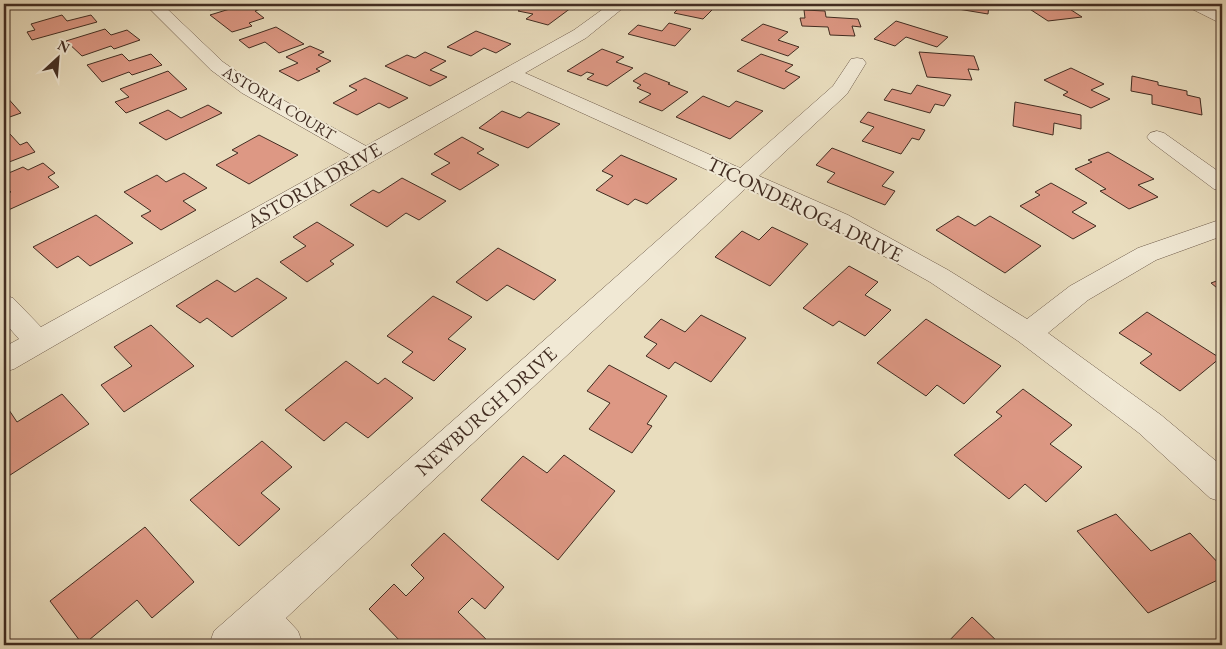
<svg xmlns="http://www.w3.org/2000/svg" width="1226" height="649" viewBox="0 0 1226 649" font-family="'EB Garamond',serif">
<rect width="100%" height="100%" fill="#e9ddbe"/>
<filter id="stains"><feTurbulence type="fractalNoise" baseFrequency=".004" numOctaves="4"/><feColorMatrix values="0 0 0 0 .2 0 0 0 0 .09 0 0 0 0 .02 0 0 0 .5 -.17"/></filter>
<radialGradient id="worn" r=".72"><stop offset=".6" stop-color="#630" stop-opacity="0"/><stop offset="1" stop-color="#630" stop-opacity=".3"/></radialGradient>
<!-- building -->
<g fill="#dd9884" stroke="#422d22">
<polygon points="203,4 230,4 210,10"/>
<polygon points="246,4 266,4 269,6 255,11 264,18 249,23 252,26 232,32 210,15"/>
<polygon points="528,4 557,5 570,4 575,5 548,25 526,19 533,14 518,11"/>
<polygon points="677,4 718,4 703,19 674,13 682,5"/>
<polygon points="947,4 995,4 995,6 989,5 988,14 946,7"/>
<polygon points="1022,4 1062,4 1082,17 1048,21"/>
<polygon points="804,10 825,11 826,17 858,19 861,27 852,26 855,36 830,35 828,27 802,26 800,18 805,18"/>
<polygon points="62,15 67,21 91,15 97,22 32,40 27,32 35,30 31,24"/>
<polygon points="896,21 948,37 937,47 906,37 895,46 874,39"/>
<polygon points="669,23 691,29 675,46 628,34 638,25 662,31"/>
<polygon points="763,24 788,32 778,40 799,47 788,56 741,40"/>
<polygon points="276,27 304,44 279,53 265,42 249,48 239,40"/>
<polygon points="105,29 111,35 127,30 140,40 114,49 111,46 82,56 66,41"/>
<polygon points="476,31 511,44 496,53 484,48 471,56 447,47"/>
<polygon points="310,46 324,52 318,55 331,61 316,69 320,71 298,81 279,71 298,63 286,57"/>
<polygon points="602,49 624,57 616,62 633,68 607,86 587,79 594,74 587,72 581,76 567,71"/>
<polygon points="425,52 446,61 430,70 447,77 430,86 385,66 407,55 415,58"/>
<polygon points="919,52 974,56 979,70 968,69 972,80 927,77"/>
<polygon points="122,54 129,61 151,54 162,65 132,75 129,72 102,82 87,65"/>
<polygon points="761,54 793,65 785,71 800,77 784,89 737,71"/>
<polygon points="1071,68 1104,84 1091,90 1110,99 1091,108 1063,95 1068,92 1044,80"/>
<polygon points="168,71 187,89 126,113 115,102 129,97 120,89"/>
<polygon points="645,73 670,83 668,84 688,92 662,111 639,102 651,94 637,88 641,85 633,81"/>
<polygon points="1132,76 1158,82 1158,85 1187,91 1187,95 1200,98 1202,115 1152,104 1152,95 1131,91"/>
<polygon points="365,78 408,98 389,108 379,103 357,115 333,103 357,90 349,86"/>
<polygon points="917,85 951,95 944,106 935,104 930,113 884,100 892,89 911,94"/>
<polygon points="4,95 5,95 21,113 4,119"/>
<polygon points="703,96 729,107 736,101 763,111 730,139 676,117"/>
<polygon points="1015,102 1081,115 1081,129 1054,123 1053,135 1013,126"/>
<polygon points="208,105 222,113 166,140 139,123 168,110 181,118"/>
<polygon points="502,111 520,118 528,112 560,124 528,148 479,128"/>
<polygon points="868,112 925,130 919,140 912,138 901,154 862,141 874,127 860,122"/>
<polygon points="10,134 20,145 27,142 35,152 4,164 4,136"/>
<polygon points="259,135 298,155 249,184 216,165 238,153 232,150"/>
<polygon points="462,137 484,149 477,153 499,165 460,190 431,174 450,163 434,154"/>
<polygon points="832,148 894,172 882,186 895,191 885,205 827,182 835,173 816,165"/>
<polygon points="1108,152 1154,179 1138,185 1158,197 1129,209 1100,191 1106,189 1075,169 1092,162 1088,160"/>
<polygon points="621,155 677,179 647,204 635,199 628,205 596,190 613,176 602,171"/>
<polygon points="43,163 55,173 48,177 59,187 4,212 4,195 11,192 4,185 4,175 23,167 28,170"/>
<polygon points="184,173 207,188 183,201 196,210 161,230 141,216 151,211 124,192 157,175 166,182"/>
<polygon points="402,178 446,201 419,220 406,213 387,227 350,205 373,190 379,193"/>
<polygon points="1051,183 1087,203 1072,212 1096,226 1073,239 1020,206 1040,195 1035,192"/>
<polygon points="96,215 133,243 90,266 78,256 57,268 33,247"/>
<polygon points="958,216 975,226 990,216 1041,246 1005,273 936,230"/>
<polygon points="317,222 354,245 330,261 334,264 307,282 280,262 306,246 293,237"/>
<polygon points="772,227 808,244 770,286 715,257 742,231 759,240"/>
<polygon points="498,248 556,280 534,300 507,285 487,301 456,282"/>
<polygon points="849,266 878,282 865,295 891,310 865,336 839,321 833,326 803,308"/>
<polygon points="257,278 287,298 232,337 207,318 200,323 176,306 217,280 235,292"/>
<polygon points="1222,279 1222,292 1211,283"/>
<polygon points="433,296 472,317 448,339 466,349 434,381 402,362 413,352 387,336"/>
<polygon points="1147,312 1220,358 1180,391 1140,363 1152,354 1119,333"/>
<polygon points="701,315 746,338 711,382 675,362 669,369 646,356 657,344 644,337 661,319 685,332"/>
<polygon points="926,319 1001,366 964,404 937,385 926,396 877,363"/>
<polygon points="151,325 194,366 124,412 101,385 132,366 114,347"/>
<polygon points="346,361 378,384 385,378 413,398 368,438 346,422 324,441 285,410"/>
<polygon points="609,365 667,396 647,424 652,426 632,453 589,429 610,403 587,391"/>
<polygon points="1023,389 1072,425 1050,444 1082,467 1046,502 1025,484 1009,499 954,455 1002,416 996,412"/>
<polygon points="62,394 89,424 4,479 4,413 9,410 17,422"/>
<polygon points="262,441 292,467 261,493 280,509 239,546 190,500"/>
<polygon points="564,455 615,491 558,560 481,500 523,456 547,473"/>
<polygon points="1116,514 1151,551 1190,533 1222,567 1222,578 1148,613 1077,531"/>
<polygon points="145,527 194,582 152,618 137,600 83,645 50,601"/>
<polygon points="444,533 504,587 485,609 472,598 458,612 490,643 488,645 404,645 369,609 394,584 406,596 424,578 411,565"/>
<polygon points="972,617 1001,645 945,645"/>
</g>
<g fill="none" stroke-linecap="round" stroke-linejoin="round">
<!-- minor casing -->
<g stroke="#6c5949" stroke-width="1">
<g id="minor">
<polygon points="145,4 162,4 223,62 256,85 366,146 574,30 610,4 628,4 586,38 525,73 740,168 833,86 851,59 857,58 863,59 866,63 847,94 759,176 848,215 948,270 1027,319 1070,286 1138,248 1222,219 1222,236 1156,260 1088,300 1048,333 1161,415 1222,466 1222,502 1210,498 1139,433 1018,341 930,282 832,227 746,188 286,618 298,631 303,645 209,645 214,631 727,179 512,81 14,369 4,372 4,347 19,339 4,322 4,295 13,298 41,327 351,155 242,93 211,70"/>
<polygon points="1186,4 1206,4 1222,13 1222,24 1188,7"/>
<polygon points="1157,131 1164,133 1222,174 1222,191 1214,189 1150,141 1147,137 1150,133"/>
</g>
</g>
<!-- minor -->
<use href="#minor" fill="#f1e9d5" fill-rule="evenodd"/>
</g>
<g text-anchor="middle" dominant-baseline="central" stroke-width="4" stroke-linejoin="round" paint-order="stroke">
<!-- far-street labels -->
<g font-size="16" fill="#422d22" stroke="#f1e9d5">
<text transform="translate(279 103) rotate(31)">ASTORIA COURT</text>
</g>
<!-- street labels -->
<g font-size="20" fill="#422d22" stroke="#f1e9d5">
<text transform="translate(314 185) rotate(-30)">ASTORIA DRIVE</text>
<text transform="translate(805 209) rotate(26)">TICONDEROGA DRIVE</text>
<text transform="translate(486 411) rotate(-42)">NEWBURGH DRIVE</text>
</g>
</g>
<!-- margin -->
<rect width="1226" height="649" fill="none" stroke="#e9ddbe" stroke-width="20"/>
<rect x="5" y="5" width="1216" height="639" fill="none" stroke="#422d22" stroke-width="2.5"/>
<rect x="10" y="10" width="1206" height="629" fill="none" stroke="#422d22"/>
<!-- north arrow -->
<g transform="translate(58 58) rotate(26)" stroke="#f1e9d5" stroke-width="4" paint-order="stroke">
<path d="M0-4L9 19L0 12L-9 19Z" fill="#422d22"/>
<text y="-8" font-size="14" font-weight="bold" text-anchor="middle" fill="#422d22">N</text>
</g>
<rect width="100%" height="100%" filter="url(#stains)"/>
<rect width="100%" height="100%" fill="url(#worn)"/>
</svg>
